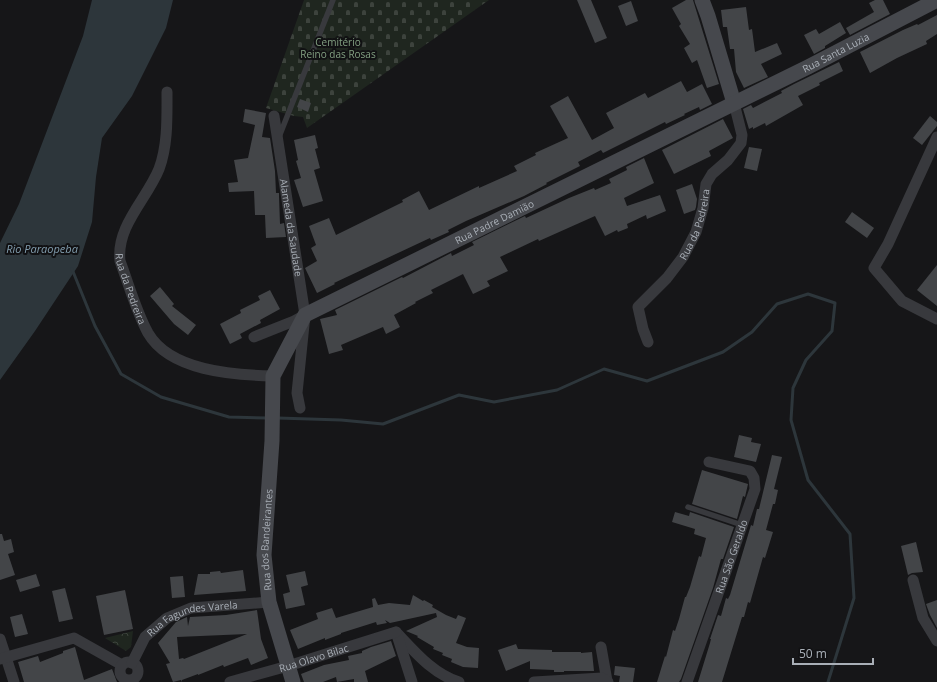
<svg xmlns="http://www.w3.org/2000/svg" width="937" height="682" viewBox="0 0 937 682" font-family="'Open Sans',sans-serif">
<defs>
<pattern id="forest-crowns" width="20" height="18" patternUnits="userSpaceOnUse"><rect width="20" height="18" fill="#1f261f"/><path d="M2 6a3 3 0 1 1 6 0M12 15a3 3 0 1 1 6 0" fill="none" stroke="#3d433d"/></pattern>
<pattern id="cemetery-stones" width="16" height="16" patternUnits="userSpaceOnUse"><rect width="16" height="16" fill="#1f261f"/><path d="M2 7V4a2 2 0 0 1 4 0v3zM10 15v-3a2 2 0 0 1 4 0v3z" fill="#3d433d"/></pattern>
</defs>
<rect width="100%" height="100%" fill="#161618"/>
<!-- forest -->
<polygon fill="url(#forest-crowns)" points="133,631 131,647 126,651 105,638"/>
<!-- cemetery -->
<polygon fill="url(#cemetery-stones)" points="304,0 489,0 307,128 303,117 294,116 266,108"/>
<!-- water -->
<polygon fill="#2d363b" points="92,0 173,0 166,28 132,96 102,138 96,177 92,222 78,266 35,331 0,380 0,243 19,204 83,36"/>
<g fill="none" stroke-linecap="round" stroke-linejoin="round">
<!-- stream -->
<g stroke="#2d363b" stroke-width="3">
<polyline points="72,269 95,326 121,374 161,397 229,417 268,418"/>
<polyline points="278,418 341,420 383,424 459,395 494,402 557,390 604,369 647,381 723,352 752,332 777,304 808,294 835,303 832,331 806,360 793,388 791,420 808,480 850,534 854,598 828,682"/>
</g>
</g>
<!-- building -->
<g fill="#434548" fill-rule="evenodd">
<polygon points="577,0 591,0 607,38 595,43"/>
<polygon points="686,0 693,0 719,84 707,88 697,60 692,63 684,48 690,44 679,26 681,24 672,8"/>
<polygon points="875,0 883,0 890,14 850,35 846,28 874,12 869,3"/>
<polygon points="631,1 638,21 626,26 618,6"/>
<polygon points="746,7 749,30 752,29 755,52 777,43 782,54 761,64 768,77 744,88 736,72 734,49 730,49 727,27 723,27 721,10"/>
<polygon points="937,15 937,34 926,41 927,44 897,58 870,73 860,52 903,30 917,24 918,25"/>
<polygon points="840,22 846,33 825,46 825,48 814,54 804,35 816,29 819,34"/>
<polygon points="839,62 843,71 819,83 820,85 798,96 803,105 766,126 765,123 753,129 753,127 749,129 743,109 751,105 753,108 782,93 781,91 794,84"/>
<polygon points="681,81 687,92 702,84 712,104 700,110 699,107 684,114 685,115 666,124 665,122 603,153 601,150 578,162 580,166 546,183 547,184 524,196 466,221 448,230 449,232 431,240 430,238 334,283 335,284 317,293 305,268 317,261 311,248 316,245 309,226 329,218 336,235 403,202 402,200 419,191 429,210 479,186 479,188 517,171 514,166 536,155 535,153 568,138 550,106 568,96 592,140 614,128 606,113 645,93 648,98"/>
<polygon points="300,99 311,103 308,112 297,107"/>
<polygon points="245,109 266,113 262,137 270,138 275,171 276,193 279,193 279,196 280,224 284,223 286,237 266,238 265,215 255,215 254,191 229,192 228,183 238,182 234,160 248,158 255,125 243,122"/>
<polygon points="930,116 937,122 937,126 922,145 913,138"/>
<polygon points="723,119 733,138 709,151 711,156 674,174 662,150"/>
<polygon points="315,135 318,148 315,149 320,168 314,170 323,201 303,207 294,180 301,178 296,161 298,160 294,140"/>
<polygon points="749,147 762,149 757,171 744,168"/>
<polygon points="644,158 654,183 624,198 627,206 660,195 666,211 647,219 646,215 627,224 628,228 618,232 617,230 605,236 595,216 539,241 538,239 500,257 508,271 487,281 490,286 473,294 463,274 431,290 433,293 415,302 416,303 394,315 400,327 386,334 383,327 341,345 343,350 329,354 320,319 337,315 335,310 402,277 403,278 451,253 452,256 474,245 472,242 525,216 526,218 569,198 594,188 595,190 611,183 609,179 627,170 626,167"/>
<polygon points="692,184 697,199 696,207 695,210 684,214 676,190"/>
<polygon points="852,212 874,228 867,238 845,222"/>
<polygon points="937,265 937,306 917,290"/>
<polygon points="160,287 174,304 172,306 196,325 188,335 174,324 150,296"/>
<polygon points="270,290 280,309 260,320 261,323 240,334 242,338 230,344 220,324 241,313 240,310 260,300 258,296"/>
<polygon points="739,435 752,438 751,442 761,444 756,462 734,457"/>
<polygon points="772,455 782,457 774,489 778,490 775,504 773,504 766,530 773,532 765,558 763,557 750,603 748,602 744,617 742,617 722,682 698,682 710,643 711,639 710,639 718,615 721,616 726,598 728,599 730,595 751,525 753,526 757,509 759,509"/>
<polygon points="702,470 748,484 745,497 743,496 737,519 692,504"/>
<polygon points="675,512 689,516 690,512 734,527 723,559 721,559 713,588 681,679 679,682 657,682 665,656 666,657 673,630 675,631 679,619 685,597 686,597 690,587 699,556 701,557 706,538 694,534 695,529 672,522"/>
<polygon points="0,534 2,534 4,541 11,539 14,552 8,554 15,575 0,580"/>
<polygon points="916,542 923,572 912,573 908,575 901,546"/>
<polygon points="243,570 246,591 194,595 198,574 210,574 210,572 220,571 221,573"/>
<polygon points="305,571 308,585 301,587 305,605 286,609 283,594 290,592 286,575"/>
<polygon points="36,574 40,586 20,592 16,580"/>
<polygon points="183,576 185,597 172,598 170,577"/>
<polygon points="65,588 73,619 59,622 52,591"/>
<polygon points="125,590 133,629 104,635 96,596"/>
<polygon points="413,595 423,601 424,600 433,605 432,607 446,615 456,619 458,615 466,618 456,643 467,647 479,648 478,668 463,667 451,662 452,659 442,655 443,653 433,649 434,647 417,637 418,636 406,631 437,617 436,613 390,623 385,620 387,623 377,625 376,622 341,633 341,634 325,640 325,638 298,649 290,630 318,619 316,613 332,608 336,618 373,607 372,599 375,598 378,605 389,603 410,605"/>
<polygon points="937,600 937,628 930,615 926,604"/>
<path d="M257 610 261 639 268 658 251 665 248 658 224 667 223 665 198 675V674L182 680V682L181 680 173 682 166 664 170 663 158 643 176 622 187 617 188 626 190 617 226 615ZM247 634 184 659 183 658 179 659 177 637Z"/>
<polygon points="22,614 28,634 15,637 10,617"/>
<polygon points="391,641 396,656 365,671 368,682 354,682 354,679 337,682 336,677 323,682 304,682 301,674 324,665 349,660 348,656 362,653 362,651 371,647"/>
<polygon points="516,644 518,649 552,650 552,652 581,652 581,653 592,652 594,671 564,671 564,672 554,672 554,670 530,669 530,661 506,671 498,650"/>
<polygon points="75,647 84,680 112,669 117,682 24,682 18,662 38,656 40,662 63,653 63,651"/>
<polygon points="615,666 635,668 633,682 619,682 620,676 614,675"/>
</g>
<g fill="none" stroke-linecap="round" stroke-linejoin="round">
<!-- lane -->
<g stroke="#38393d" stroke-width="5.5">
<polyline points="279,137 333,0"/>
<polyline points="688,507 742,525"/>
</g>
<!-- street -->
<g stroke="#38393d" stroke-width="11">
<path id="s1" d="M167 92C167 117 168 145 159 169 147 199 116 226 120 261 129 285 136 311 148 333 170 371 233 375 273 376"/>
<path id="s2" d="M274 116 305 315 297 393 300 408"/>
<polyline points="937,137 888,244 874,268 902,301 937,319"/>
<polyline points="254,337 294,321 305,315"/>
<path id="s3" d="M648 342 643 329 638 307 667 278 683 257 696 232 703 208 706 184 712 174 728 160 741 143 742 135 734 103"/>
<polyline points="913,580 923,618 937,641"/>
<path d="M396 632C414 651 433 674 459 682"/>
<polyline points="397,635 412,682"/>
<polyline points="0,639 14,682"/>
<polyline points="601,647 607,681"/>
<polyline points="0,659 74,638 122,665"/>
<circle cx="129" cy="671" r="9"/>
<path id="s4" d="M132 663 145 637 167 618 191 608 269 602"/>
<path id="s5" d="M230 682 288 666 396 632"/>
<polyline points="534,682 602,678 608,682"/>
<path id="s6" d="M687 682 755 489 754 478 750 471 709 462"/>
</g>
<!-- secondary -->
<g stroke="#46484d" stroke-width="15">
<polyline points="702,0 708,16 734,103"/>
<path id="s7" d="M293 682 269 602 264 555 272 441 273 376 305 315 808 67 937 0"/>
</g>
</g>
<g text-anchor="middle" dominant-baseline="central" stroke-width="4" stroke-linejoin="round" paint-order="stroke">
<!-- park labels -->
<g font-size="10" fill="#83a082" stroke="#111113">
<text x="338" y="42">Cemitério<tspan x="338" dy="12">Reino das Rosas</tspan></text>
</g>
<!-- street labels -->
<g font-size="10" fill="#a9afb7" stroke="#111113">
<text stroke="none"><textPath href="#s7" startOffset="971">Rua Santa Luzia</textPath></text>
<text stroke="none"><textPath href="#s7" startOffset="590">Rua Padre Damião</textPath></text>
<text stroke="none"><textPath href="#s3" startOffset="139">Rua da Pedreira</textPath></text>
<text stroke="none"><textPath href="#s2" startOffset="113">Alameda da Saudade</textPath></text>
<text stroke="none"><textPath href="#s1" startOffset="209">Rua da Pedreira</textPath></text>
<text stroke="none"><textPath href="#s7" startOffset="146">Rua dos Bandeirantes</textPath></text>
<text stroke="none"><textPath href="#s6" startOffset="133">Rua São Geraldo</textPath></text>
<text stroke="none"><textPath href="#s4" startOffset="82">Rua Fagundes Varela</textPath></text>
<text stroke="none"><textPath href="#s5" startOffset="87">Rua Olavo Bilac</textPath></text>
</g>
<!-- water labels -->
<g font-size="11" font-style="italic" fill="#839eaf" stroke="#111113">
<text x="42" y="248">Rio Paraopeba</text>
</g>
</g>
<!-- scale -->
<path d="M793 658v6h80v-6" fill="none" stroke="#a9afb7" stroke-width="2"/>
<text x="799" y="658" font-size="12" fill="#a9afb7" stroke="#111113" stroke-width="3" paint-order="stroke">50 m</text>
</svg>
